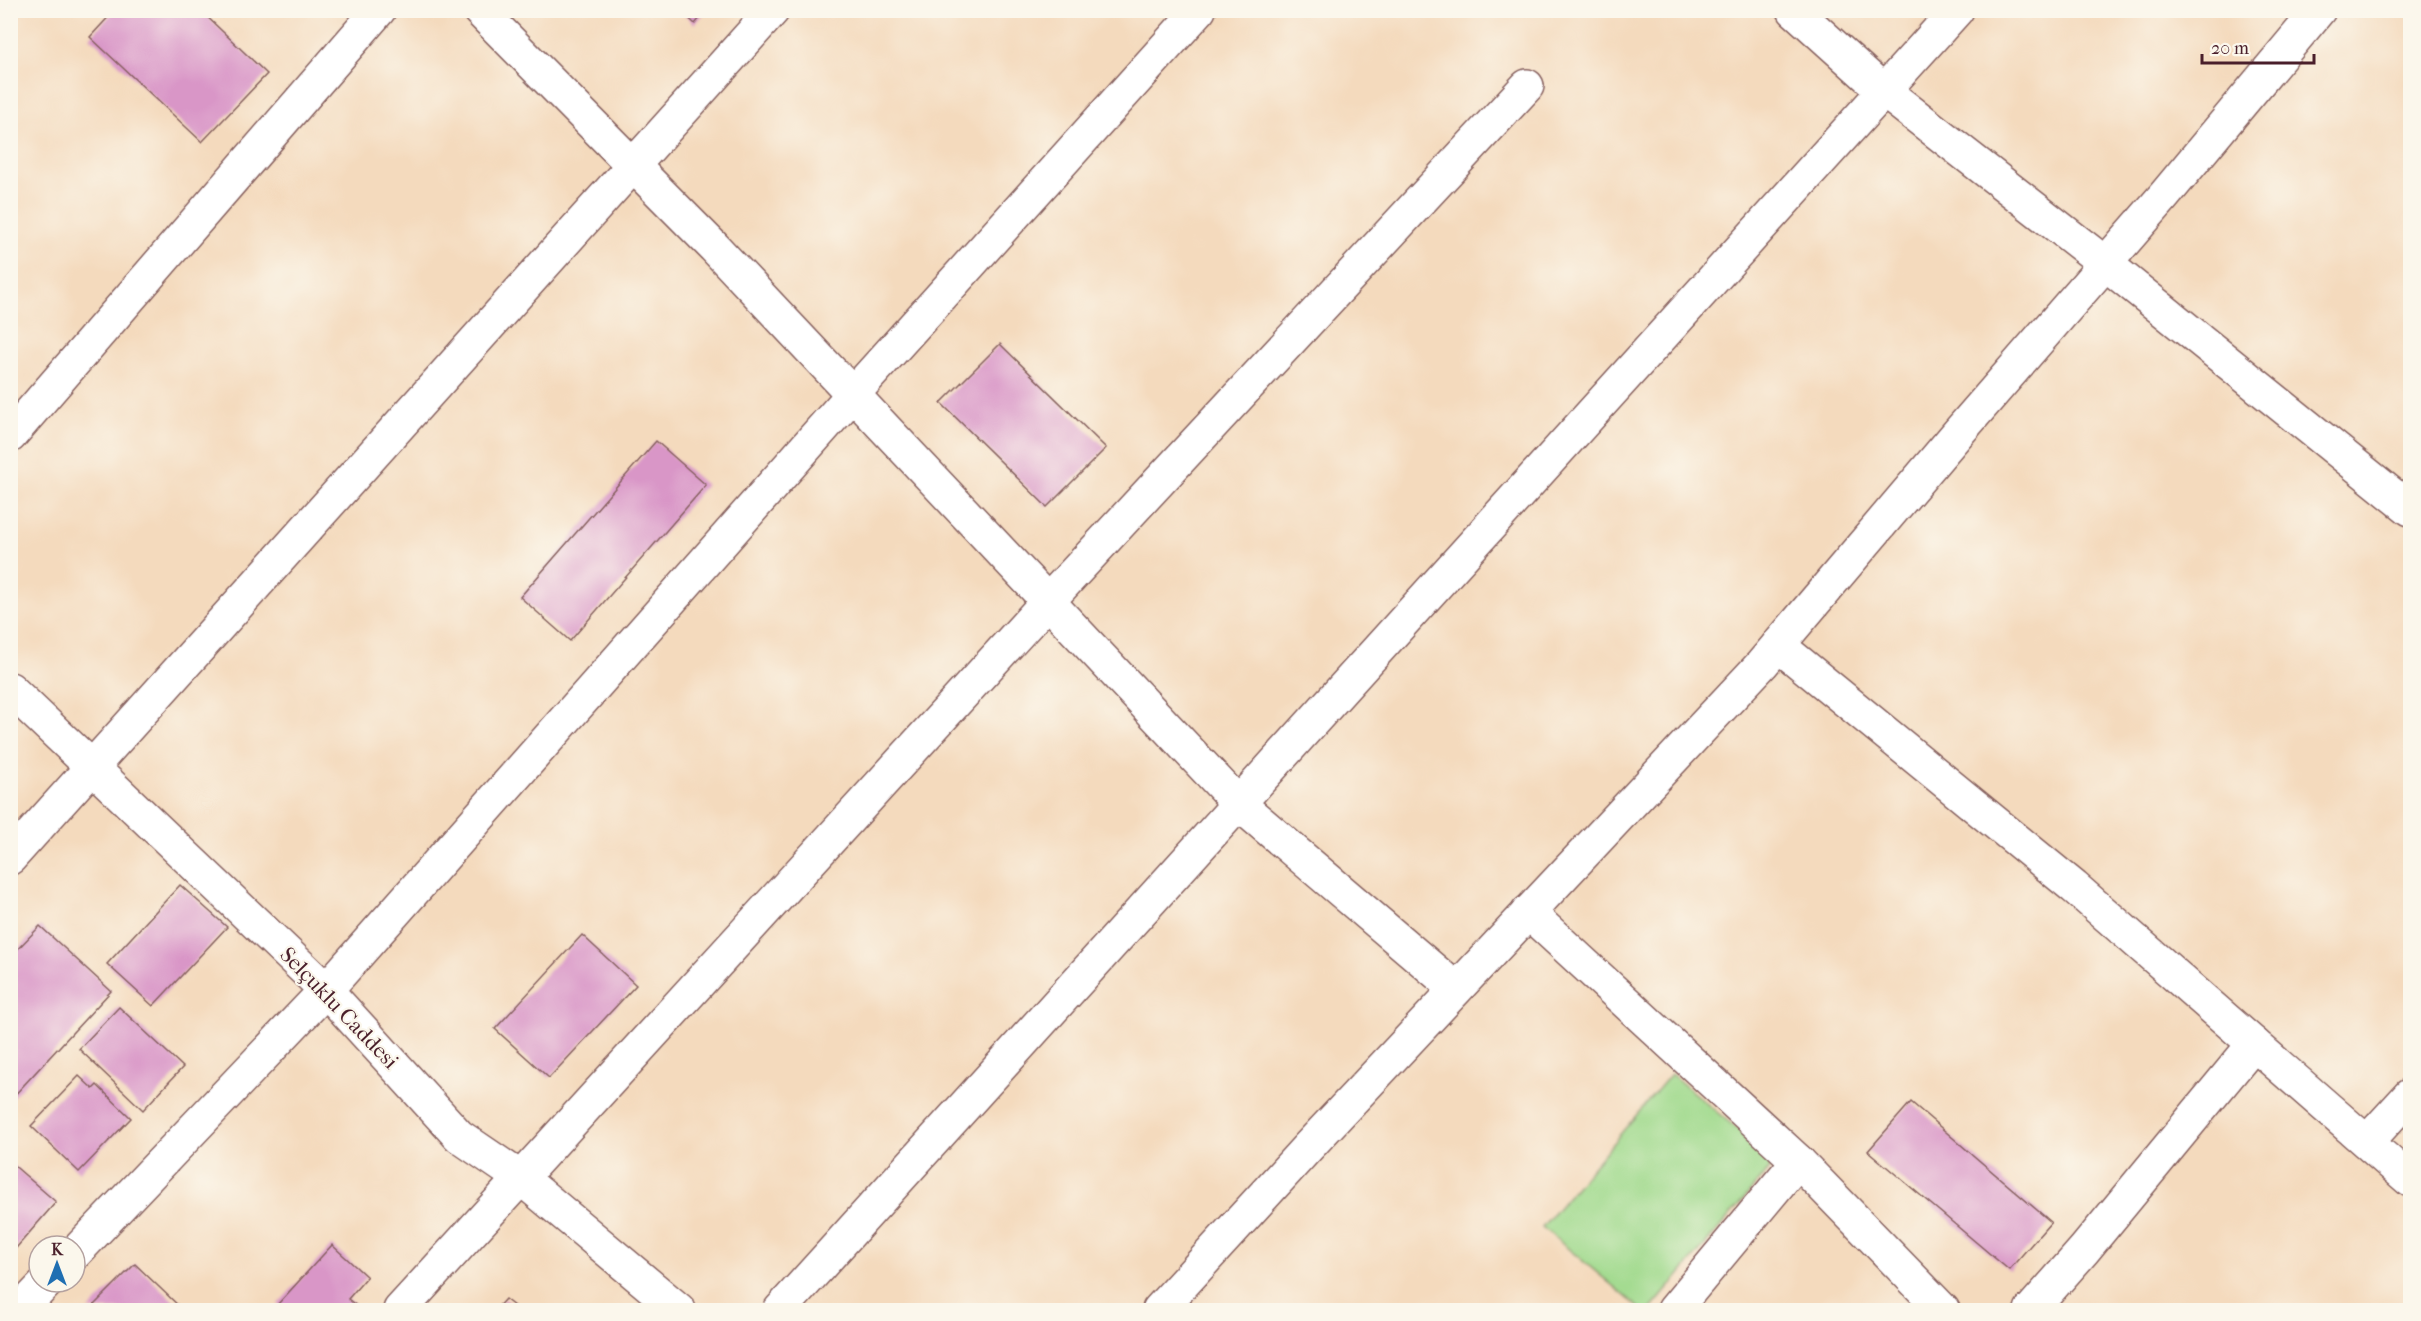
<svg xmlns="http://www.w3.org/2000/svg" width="2421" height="1321" viewBox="0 0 2421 1321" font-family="'IM FELL French Canon',serif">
<rect width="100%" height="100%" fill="#fbf7ec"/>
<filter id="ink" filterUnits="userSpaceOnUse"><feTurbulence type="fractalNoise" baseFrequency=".0167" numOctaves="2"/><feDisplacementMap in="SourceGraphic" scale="12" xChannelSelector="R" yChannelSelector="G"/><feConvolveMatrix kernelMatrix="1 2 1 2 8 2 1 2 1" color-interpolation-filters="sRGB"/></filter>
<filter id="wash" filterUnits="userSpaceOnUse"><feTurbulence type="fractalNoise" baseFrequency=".008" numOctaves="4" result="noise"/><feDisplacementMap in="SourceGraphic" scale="24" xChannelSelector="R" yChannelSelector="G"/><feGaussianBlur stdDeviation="1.35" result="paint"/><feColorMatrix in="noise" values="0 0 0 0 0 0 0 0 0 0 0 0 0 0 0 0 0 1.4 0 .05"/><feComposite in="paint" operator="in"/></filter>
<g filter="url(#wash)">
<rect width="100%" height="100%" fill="#f4dabd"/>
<!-- green -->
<polygon fill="#9fd98b" stroke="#747c5b" stroke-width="1.5" points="1671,1074 1776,1161 1650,1310 1642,1310 1542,1227"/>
<g id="blocks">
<!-- building -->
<g fill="#d996c7">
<polygon points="115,10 200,10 267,74 202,142 90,37"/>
<polygon points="680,10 707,10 695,24"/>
<polygon points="1000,344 1106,448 1047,507 941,403"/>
<polygon points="656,441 706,485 570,641 520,597"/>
<polygon points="180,885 227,927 153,1006 107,964"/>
<polygon points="40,926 111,991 10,1100 10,957"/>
<polygon points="582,935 636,985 549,1078 495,1029"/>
<polygon points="119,1007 183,1067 143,1110 79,1049"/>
<polygon points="79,1076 93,1089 97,1085 131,1118 79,1172 31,1126"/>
<polygon points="1911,1102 2051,1222 2009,1270 1868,1151"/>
<polygon points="10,1162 56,1202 10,1255"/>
<polygon points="332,1245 367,1277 348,1299 362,1310 286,1310 278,1304"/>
<polygon points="135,1264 183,1310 89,1310"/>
<polygon points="505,1299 519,1310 495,1310"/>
</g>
</g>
</g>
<g filter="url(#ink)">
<use href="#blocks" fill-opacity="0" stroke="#86605e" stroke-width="1.5"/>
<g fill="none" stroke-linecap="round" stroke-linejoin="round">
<!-- street casing -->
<g stroke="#86605e" stroke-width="36">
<g id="street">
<polyline points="479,10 714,247 1239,804 1456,989"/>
<polyline points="1794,10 1884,91 2106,264 2410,509"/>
<polyline points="10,436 379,10"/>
<polyline points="1778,645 2074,887 2410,1180"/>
<polyline points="10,858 773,10"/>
<polyline points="1528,912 1798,1161 1943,1310"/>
<polyline points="2367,1142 2410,1095"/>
<polyline points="75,1253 326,990 853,394 1199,10"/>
<polyline points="20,1310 47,1282"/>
<polyline points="400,1310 1048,601 1527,86"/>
<polyline points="780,1310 1957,10"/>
<polyline points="1159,1310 1308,1147 1762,664 1958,433 2164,196 2319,10"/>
<polyline points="1674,1310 1798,1161"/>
<polyline points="2031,1310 2084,1250 2254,1044"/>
</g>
</g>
<!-- secondary casing -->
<g stroke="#86605e" stroke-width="36">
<polyline id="secondary" points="10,689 326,990 459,1136 522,1179 679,1310"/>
</g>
<!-- street -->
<use href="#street" stroke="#fff" stroke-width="33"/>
<!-- secondary -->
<use href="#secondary" stroke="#fff" stroke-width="33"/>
</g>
</g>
<g text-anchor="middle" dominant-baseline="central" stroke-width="4.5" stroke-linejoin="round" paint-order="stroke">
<!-- street labels -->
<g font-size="22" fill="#4a1f2b" stroke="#fbf7ec">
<text transform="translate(339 1008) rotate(46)">Selçuklu Caddesi</text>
</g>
</g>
<!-- margin -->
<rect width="2421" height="1321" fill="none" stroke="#fbf7ec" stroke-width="36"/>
<!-- north arrow -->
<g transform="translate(57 1264)"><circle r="28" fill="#fbf7ec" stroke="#b4a19f" stroke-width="1.5"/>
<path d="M0-4.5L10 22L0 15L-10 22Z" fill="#1f6fb2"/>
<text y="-9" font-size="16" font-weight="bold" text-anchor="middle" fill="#4a1f2b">K</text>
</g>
<!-- scale -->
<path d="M2202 54v9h112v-9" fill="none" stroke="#4a1f2b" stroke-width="3"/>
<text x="2211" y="54" font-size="18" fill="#4a1f2b" stroke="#fbf7ec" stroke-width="4.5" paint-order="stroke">20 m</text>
</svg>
